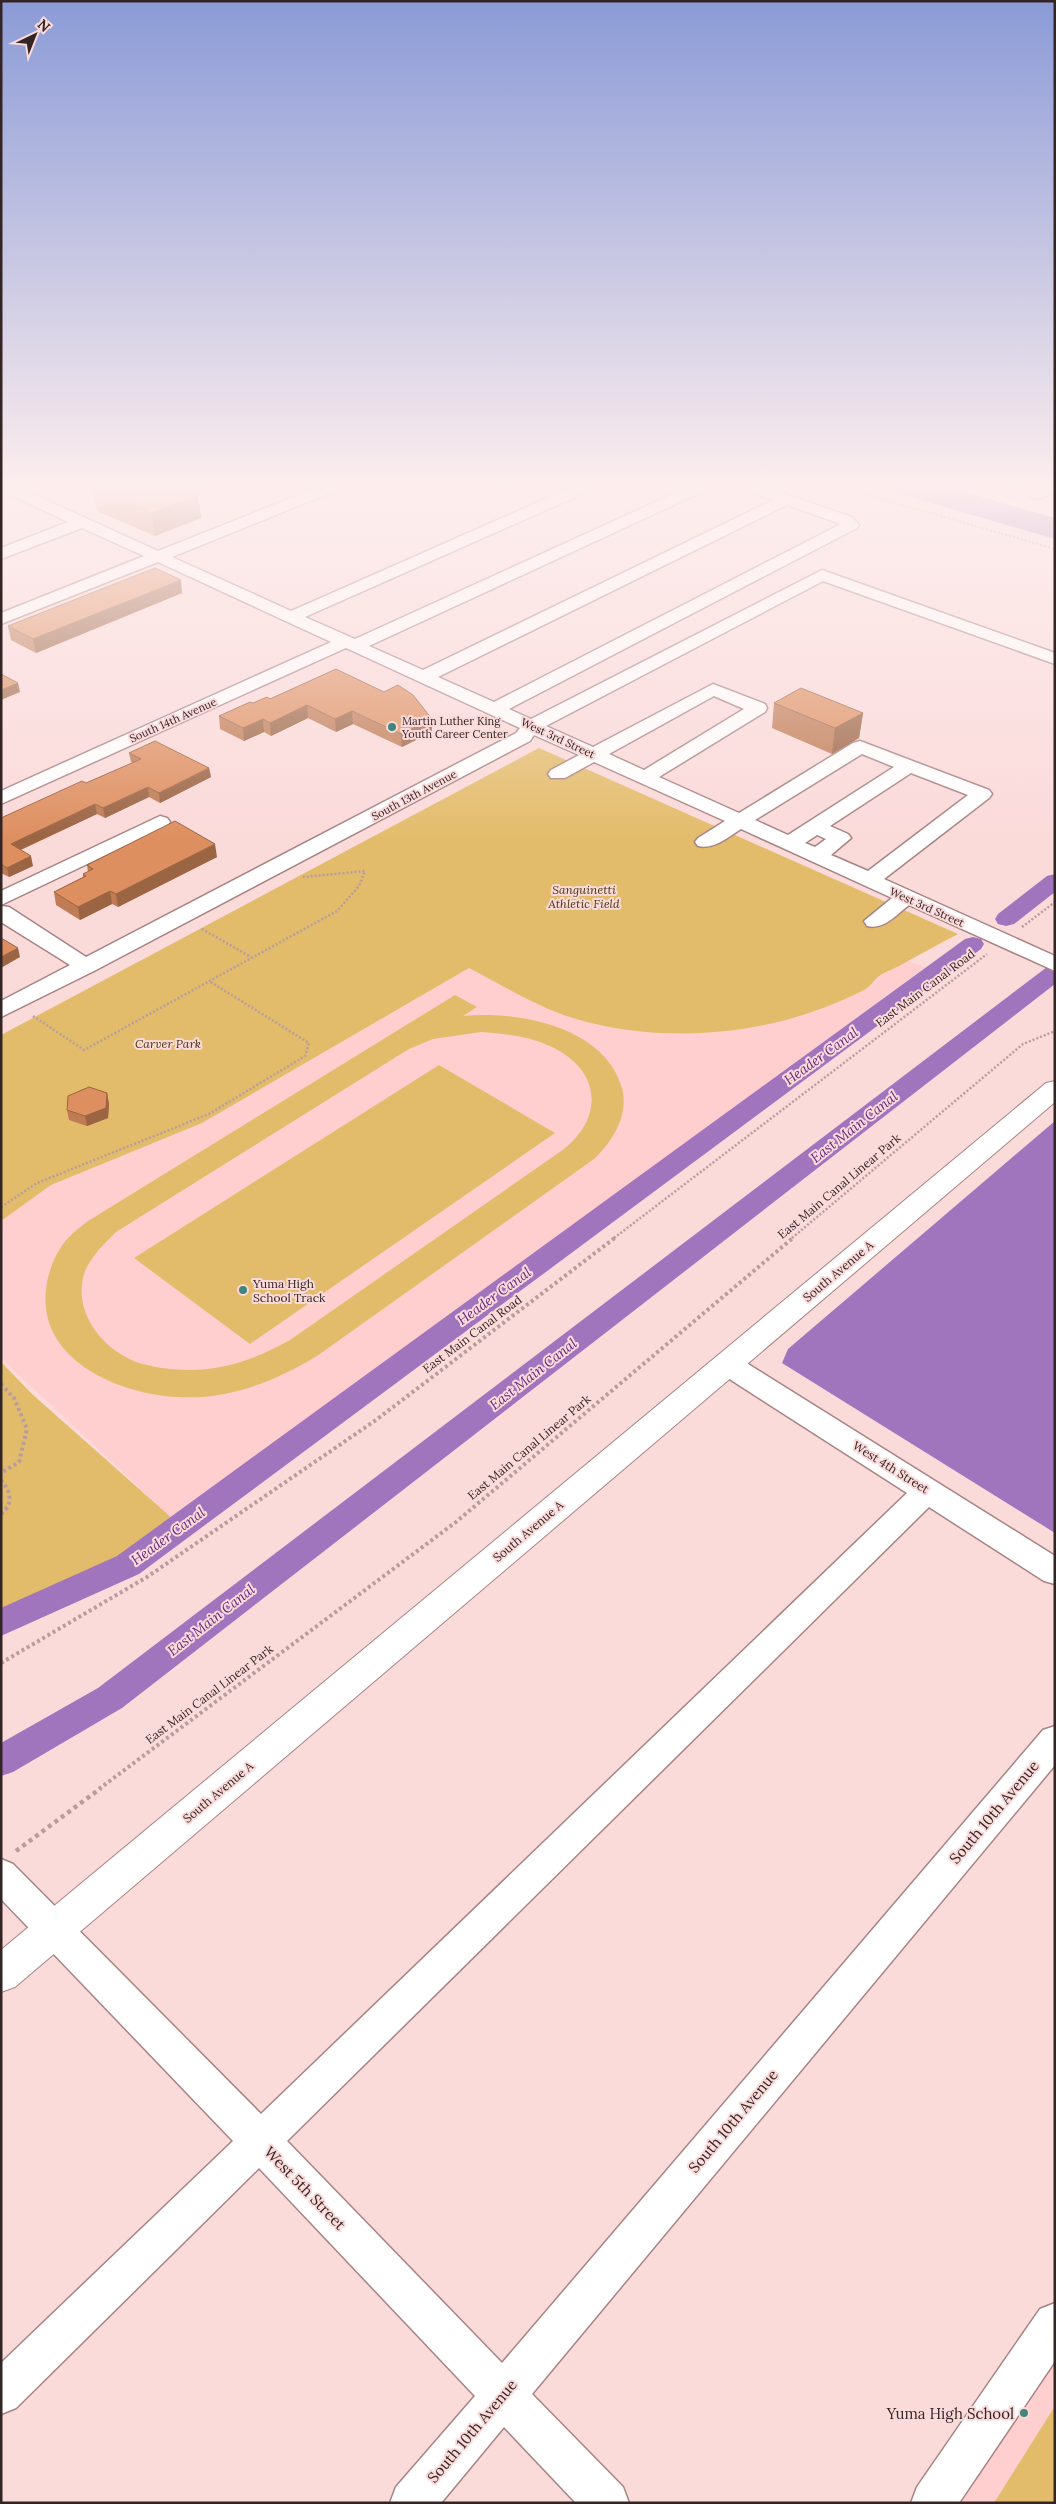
<svg xmlns="http://www.w3.org/2000/svg" width="1056" height="2504" viewBox="0 0 1056 2504" font-family="Lora,serif">
<rect width="100%" height="100%" fill="#fbdada"/>
<!-- built -->
<g fill="#ffcece">
<polygon points="908,961 925,967 173,1519 1,1358 1,1221 51,1185 202,1123 469,968 537,1004 578,1019 618,1028 671,1034 710,1033 771,1023 866,989 878,977"/>
<polygon points="1055,2324 1055,2503 933,2503"/>
</g>
<!-- green -->
<g fill="#e3bc6b" fill-rule="evenodd">
<path d="M539 748 958 934C939 944 920 954 901 965 894 969 884 972 878 977 873 981 870 987 864 990 776 1035 670 1046 576 1019 538 1008 504 986 469 968L202 1123 51 1185 1 1221V1035Z"/>
<path d="M455 995 477 1007 463 1016C518 1011 604 1026 622 1088 629 1115 613 1141 594 1159L317 1356C274 1382 228 1400 177 1397 119 1394 38 1360 46 1290 48 1271 55 1253 68 1238 74 1232 81 1226 88 1221ZM481 1032C505 1034 530 1036 552 1047 600 1070 605 1116 564 1149L290 1340C258 1358 225 1370 189 1370 172 1370 151 1367 136 1362 103 1349 75 1315 83 1278 87 1260 103 1245 116 1232L409 1049 433 1039Z"/>
<polygon points="439,1065 555,1133 250,1344 134,1258"/>
<polygon points="1,1362 32,1394 173,1519 118,1561 1,1612"/>
<polygon points="1055,2406 1055,2503 994,2503"/>
</g>
<!-- water -->
<g fill="#a175bd">
<polygon points="879,488 949,488 1055,518 1055,539"/>
<polygon points="1055,1121 1055,1533 782,1363 788,1349"/>
</g>
<g fill="none" stroke-linecap="round" stroke-linejoin="round">
<!-- canal -->
<g fill="#a175bd" fill-rule="evenodd">
<polygon points="1055,874 1055,892 1014,924 1006,926 998,924 995,919 998,914 1047,876"/>
<polygon points="973,937 981,939 984,944 981,949 139,1574 1,1636 1,1608 117,1556 965,939"/>
<polygon points="1055,965 1055,984 122,1708 13,1772 1,1776 1,1743 98,1688 1047,967"/>
</g>
<!-- minor casing -->
<g stroke="#a88383" stroke-width="3">
<g id="minor">
<path d="M1 488H20L158 551 316 488H338L335 491 172 557 291 611 570 488H592L589 491 305 617 355 639 686 488H707L704 491 369 646 423 670 773 500 747 491 744 488H768L852 517 859 525 857 528 509 709 531 719 822 570 1055 653V664L823 581 546 726 593 747 713 684 765 704 767 708 765 712 659 777 739 813 853 743 860 741 989 790 992 794 989 798 884 879 1055 956V971L909 905C896 915 884 930 867 926L864 921 892 898 741 829C728 837 714 850 698 846L695 842 698 838 725 821 594 762 565 778H551L548 774 551 770 579 755 534 735 530 741 94 971 1 1017V1001L70 965 1 922V906L9 907 86 957 516 733 520 728 346 648 1 804V791L331 642 158 562 1 624V613L144 556 82 528 1 559V548L68 522 2 491ZM787 505 841 524 494 702 438 677ZM714 696 744 709 644 770 609 754ZM862 754 894 767 788 835 755 820ZM911 773 968 795 868 871 831 855 851 838 848 834 830 826ZM817 835 826 839 815 847 805 843Z"/>
<polygon points="1037,488 1055,488 1055,491 1042,498 1032,498 1029,495"/>
<polygon points="160,816 167,818 170,822 167,826 1,905 1,891"/>
<polygon points="727,1354 737,1357 1055,1556 1055,1584 1044,1581 929,1507 287,2141 502,2363 1043,1730 1055,1726 1055,1765 532,2394 623,2487 629,2503 576,2503 504,2427 441,2503 390,2503 396,2487 475,2396 259,2168 16,2408 1,2414 1,2363 233,2141 1,1899 1,1859 13,1864 261,2114 907,1493 717,1371 713,1364 717,1357"/>
<polygon points="1055,2303 1055,2361 959,2503 911,2503 917,2487 1040,2309"/>
</g>
</g>
<!-- major casing -->
<g stroke="#a88383" stroke-width="2">
<polygon id="major" points="1055,1081 1055,1102 15,1987 1,1992 1,1950 1046,1083"/>
</g>
<!-- path-far3 -->
<g stroke="#b89d9d" stroke-width="2" stroke-dasharray="2 2" stroke-linecap="butt">
<polyline points="844,488 1055,549"/>
<polyline points="978,488 1018,499"/>
</g>
<!-- path-far2 -->
<g stroke="#b89d9d" stroke-width="2.5" stroke-dasharray="2 2" stroke-linecap="butt">
<polyline points="1022,927 1055,902"/>
<polyline points="202,929 251,957"/>
<polyline points="33,1016 84,1050 337,911 359,886 365,871 303,877"/>
<polyline points="1,1207 37,1183 209,1114 305,1056 309,1043 209,981"/>
<polyline points="614,1238 987,954"/>
<polyline points="792,1238 1023,1044 1055,1031"/>
</g>
<!-- path-far1 -->
<g stroke="#b89d9d" stroke-width="4" stroke-dasharray="3 3" stroke-linecap="butt">
<polyline points="1,1384 14,1398 27,1429 19,1462 1,1473"/>
<path d="M1 1480C11 1492 14 1503 1 1514"/>
<polyline points="1,1663 147,1577 376,1420 616,1237"/>
<polyline points="99,1789 456,1522 794,1237"/>
</g>
<!-- path -->
<polyline stroke="#b89d9d" stroke-width="4.5" stroke-dasharray="4 4" stroke-linecap="butt" points="16,1851 101,1788"/>
<!-- minor -->
<use href="#minor" fill="#fff" fill-rule="evenodd"/>
<!-- major -->
<use href="#major" fill="#fff" fill-rule="evenodd"/>
</g>
<!-- wall -->
<g fill="#bf7b53">
<polygon points="93,488 198,495 201,518 155,536 97,511"/>
<polygon points="182,593 36,653 11,640 8,626"/>
<polygon points="336,669 432,732 402,747 353,724 336,732 308,718 271,736 264,732 244,741 220,729 219,716 253,703 270,699"/>
<polygon points="774,703 863,713 859,738 832,754 772,728"/>
<polygon points="129,753 209,768 211,777 160,803 149,797 105,818 97,814 21,850 33,866 9,877 1,873 1,818 86,783 132,763 131,762"/>
<polygon points="217,857 118,907 112,904 80,920 56,905 54,892 83,877 83,874 88,872 87,865"/>
<polygon points="107,1093 109,1104 108,1118 87,1126 69,1120 67,1110"/>
</g>
<!-- shaded-wall -->
<g fill="#9b6443">
<polygon points="198,495 201,518 155,536 152,513"/>
<polygon points="181,580 182,593 36,653 33,639"/>
<polygon points="18,683 20,692 1,700 1,690"/>
<polygon points="307,705 308,718 271,736 270,723"/>
<polygon points="352,711 353,724 336,732 335,719"/>
<polygon points="863,713 859,738 832,754 835,728"/>
<polygon points="263,719 264,732 244,741 243,728"/>
<polygon points="432,719 432,732 402,747 401,734"/>
<polygon points="209,768 211,777 160,803 159,793"/>
<polygon points="148,787 149,797 105,818 103,808"/>
<polygon points="95,804 97,814 13,853 11,844"/>
<polygon points="215,844 217,857 118,907 116,894"/>
<polygon points="31,856 33,866 9,877 7,868"/>
<polygon points="110,891 112,904 80,920 78,907"/>
<polygon points="18,948 20,957 1,968 1,957"/>
<polygon points="107,1093 109,1104 108,1118 87,1126 85,1116"/>
</g>
<!-- building -->
<g fill="#de8f60" stroke="#9b6443">
<polygon points="94,488 183,488 198,495 152,513"/>
<polygon points="155,568 181,580 33,639 8,626"/>
<polygon points="336,669 384,692 398,685 413,695 432,719 401,734 352,711 335,719 307,705 270,723 263,719 243,728 219,716 250,702 253,703 267,697 270,699"/>
<polygon points="1,674 18,683 1,690"/>
<polygon points="801,688 863,713 835,728 774,703"/>
<polygon points="155,741 209,768 159,793 148,787 103,808 95,804 11,844 31,856 7,868 1,864 1,818 82,781 86,783 141,759 129,753"/>
<polygon points="175,821 215,844 116,894 110,891 78,907 54,892 86,876 83,874 93,869 87,865"/>
<polygon points="1,938 18,948 1,957"/>
<polygon points="89,1087 107,1093 106,1108 85,1116 67,1110 68,1096"/>
</g>
<!-- sky -->
<linearGradient id="sky" x2="0" y2="1"><stop stop-color="#8b9bd7"/><stop offset="0.58" stop-color="#fdeeee"/><stop offset="1" stop-color="#fdeeee" stop-opacity="0"/></linearGradient>
<rect width="1056" height="839" fill="url(#sky)"/>
<!-- markers -->
<g fill="#41867d" stroke="#fbdada" stroke-width="2">
<circle cx="392" cy="727" r="5"/>
<circle cx="243" cy="1290" r="5"/>
<circle cx="1024" cy="2413" r="5"/>
</g>
<g text-anchor="middle" dominant-baseline="central" stroke-width="4" stroke-linejoin="round" paint-order="stroke">
<!-- far-street labels -->
<g font-size="11" fill="#342525" stroke="#fbdada">
<text transform="translate(173 720) rotate(-24)">South 14th Avenue</text>
<text transform="translate(558 738) rotate(25)">West 3rd Street</text>
<text transform="translate(414 795) rotate(-28)">South 13th Avenue</text>
<text transform="translate(927 907) rotate(24)">West 3rd Street</text>
</g>
<!-- far-poi labels -->
<g font-size="11" fill="#342525" stroke="#fbdada" text-anchor="start">
<text x="402" y="721">Martin Luther King<tspan x="402" dy="13">Youth Career Center</tspan></text>
</g>
<!-- park labels -->
<g font-size="12" font-style="italic" fill="#473610" stroke="#fbdada">
<text x="584" y="889">Sanguinetti<tspan x="584" dy="14">Athletic Field</tspan></text>
<text x="168" y="1043">Carver Park</text>
</g>
<!-- street labels -->
<g font-size="12" fill="#342525" stroke="#fbdada">
<text transform="translate(925 988) rotate(-37)">East Main Canal Road</text>
<text transform="translate(839 1186) rotate(-40)">East Main Canal Linear Park</text>
<text transform="translate(838 1271) rotate(-40)">South Avenue A</text>
<text transform="translate(472 1334) rotate(-37)">East Main Canal Road</text>
<text transform="translate(529 1447) rotate(-40)">East Main Canal Linear Park</text>
<text transform="translate(891 1467) rotate(32)">West 4th Street</text>
<text transform="translate(528 1531) rotate(-40)">South Avenue A</text>
<text transform="translate(209 1694) rotate(-37)">East Main Canal Linear Park</text>
<text transform="translate(218 1792) rotate(-40)">South Avenue A</text>
</g>
<!-- poi labels -->
<g font-size="12" fill="#342525" stroke="#fbdada" text-anchor="start">
<text x="253" y="1283">Yuma High<tspan x="253" dy="14">School Track</tspan></text>
</g>
<!-- water labels -->
<g font-size="14" font-style="italic" fill="#622a81" stroke="#fbdada">
<text transform="translate(821 1056) rotate(-36)">Header Canal</text>
<text transform="translate(854 1127) rotate(-38)">East Main Canal</text>
<text transform="translate(494 1296) rotate(-36)">Header Canal</text>
<text transform="translate(533 1374) rotate(-38)">East Main Canal</text>
<text transform="translate(168 1536) rotate(-36)">Header Canal</text>
<text transform="translate(211 1620) rotate(-38)">East Main Canal</text>
</g>
<!-- near-street labels -->
<g font-size="15" fill="#342525" stroke="#fbdada">
<text transform="translate(994 1812) rotate(-50)">South 10th Avenue</text>
<text transform="translate(733 2121) rotate(-50)">South 10th Avenue</text>
<text transform="translate(305 2188) rotate(46)">West 5th Street</text>
<text transform="translate(472 2431) rotate(-50)">South 10th Avenue</text>
</g>
<!-- near-poi labels -->
<g font-size="15" fill="#342525" stroke="#fbdada" text-anchor="end">
<text x="1014" y="2413">Yuma High School</text>
</g>
</g>
<!-- border -->
<rect width="1056" height="2504" fill="none" stroke="#342525" stroke-width="5"/>
<!-- north arrow -->
<g transform="translate(35 35) rotate(43)" stroke="#fbdada" stroke-width="4" paint-order="stroke">
<path d="M0-4L9 19L0 12L-9 19Z" fill="#342525"/>
<text y="-8" font-size="14" font-weight="bold" text-anchor="middle" fill="#342525">N</text>
</g>
</svg>
